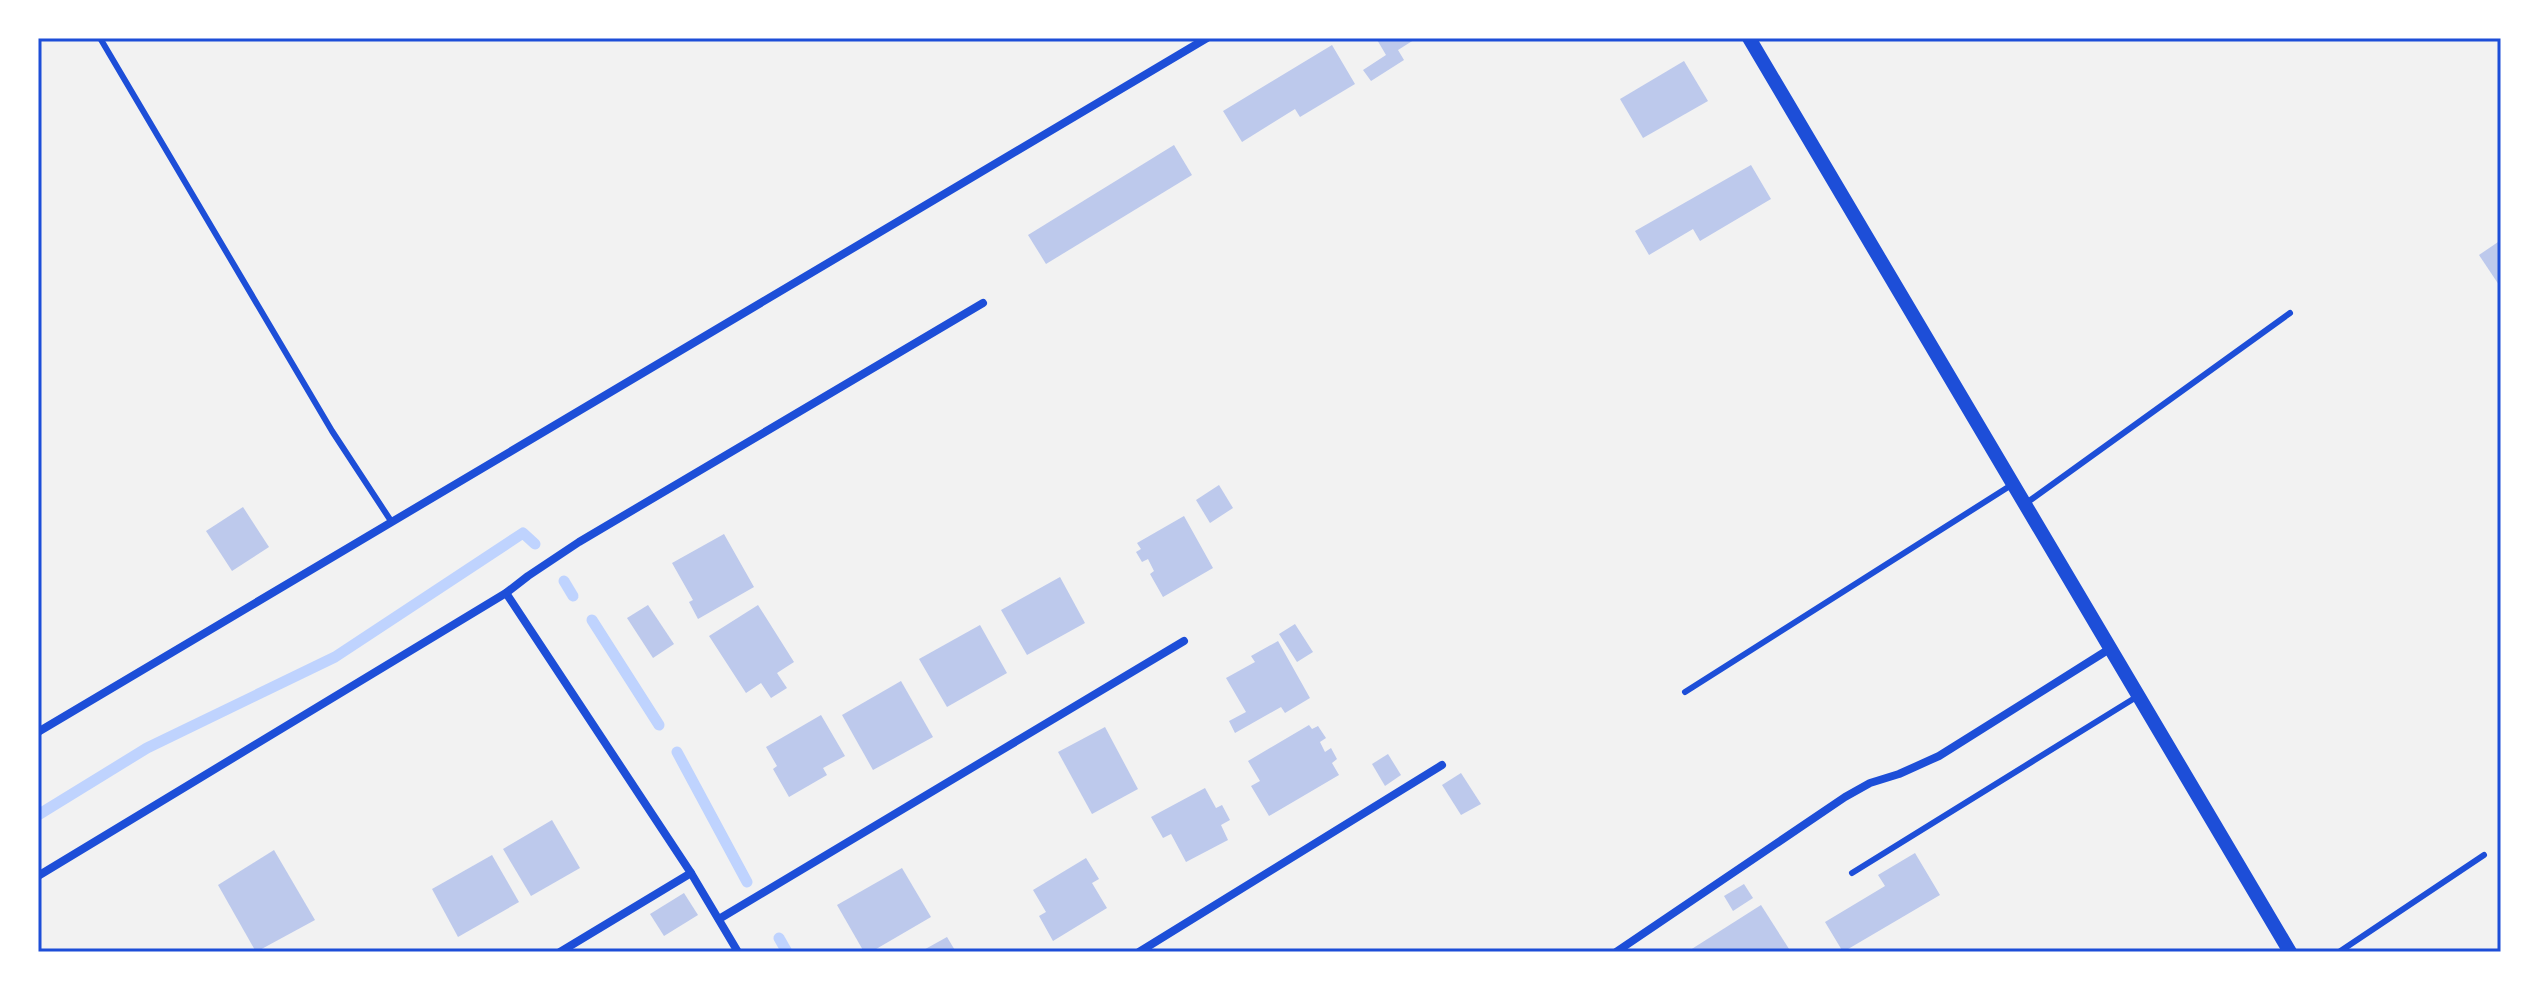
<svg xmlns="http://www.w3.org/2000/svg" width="2539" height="990" viewBox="0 0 2539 990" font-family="'Asap Condensed',sans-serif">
<rect width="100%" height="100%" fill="#f2f2f2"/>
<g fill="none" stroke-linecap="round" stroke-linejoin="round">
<!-- stream -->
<g stroke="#bfd3fe" stroke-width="11">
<polyline points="564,581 573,596"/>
<polyline points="592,620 659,725"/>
<polyline points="677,752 747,882"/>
<polyline points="38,815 147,748 335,657 523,533 535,544"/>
<polyline points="779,938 787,952"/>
</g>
</g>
<!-- building -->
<g fill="#bdc9ec">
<polygon points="1376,38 1417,38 1398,50 1404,60 1371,81 1363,70 1386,55"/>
<polygon points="1332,45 1355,84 1300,117 1295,109 1242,142 1223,111"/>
<polygon points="1684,61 1708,101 1643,138 1620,99"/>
<polygon points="1174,145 1192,175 1046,264 1028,235"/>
<polygon points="1751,165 1771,199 1700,241 1693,229 1649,255 1635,231"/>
<polygon points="2501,240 2501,288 2479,255"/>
<polygon points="1219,485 1233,508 1210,523 1196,500"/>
<polygon points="243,507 269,547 232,571 206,531"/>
<polygon points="1184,516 1213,568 1163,597 1150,574 1154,571 1148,559 1142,562 1136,552 1141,549 1137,543"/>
<polygon points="724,534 754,587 698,619 689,602 693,600 672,563"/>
<polygon points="1060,577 1085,623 1027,655 1001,610"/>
<polygon points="648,605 674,644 653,658 627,618"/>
<polygon points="758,605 794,662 777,673 787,688 771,698 761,683 746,693 709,636"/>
<polygon points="1295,624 1313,652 1297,662 1279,634"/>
<polygon points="980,625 1007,673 947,707 919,659"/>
<polygon points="1278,641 1310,698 1285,713 1281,707 1235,733 1229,721 1246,712 1226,678 1255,662 1251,656"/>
<polygon points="901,681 933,737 873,770 842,715"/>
<polygon points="821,715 845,756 823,768 827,775 789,797 773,769 777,766 766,747"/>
<polygon points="1309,725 1312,729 1318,726 1326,738 1320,742 1325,752 1331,748 1337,759 1332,763 1339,775 1269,816 1251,786 1260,781 1248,761"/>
<polygon points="1105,727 1138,789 1092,814 1058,752"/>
<polygon points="1388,754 1401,775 1385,786 1372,764"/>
<polygon points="1461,773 1481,804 1461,815 1442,785"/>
<polygon points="1205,788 1216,808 1222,805 1230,820 1221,825 1228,840 1186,862 1171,834 1163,838 1151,817"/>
<polygon points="552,820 580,868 531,896 503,849"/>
<polygon points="274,850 315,920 256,952 218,885"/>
<polygon points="1915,853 1940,895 1843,952 1825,922 1885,886 1878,875"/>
<polygon points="492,855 519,902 458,937 432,889"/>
<polygon points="1086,858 1099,879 1092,883 1107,908 1053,941 1039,916 1046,912 1033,890"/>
<polygon points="902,868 931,917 871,952 864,952 837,905"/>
<polygon points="1744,884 1753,898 1733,911 1724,896"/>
<polygon points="684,893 698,915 664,936 650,914"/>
<polygon points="1761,905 1791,952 1687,952"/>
<polygon points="947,937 956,952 920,952"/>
</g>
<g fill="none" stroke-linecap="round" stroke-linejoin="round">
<!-- service -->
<g stroke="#1d4ed8" stroke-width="6">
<polyline points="100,38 332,431 391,521"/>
<polyline points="2025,504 2290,313"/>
<polyline points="1685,692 2013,484"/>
<polyline points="1852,873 2138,696"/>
<polyline points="2339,952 2484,855"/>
</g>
<!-- minor -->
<g stroke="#1d4ed8" stroke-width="8">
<polyline points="506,593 691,873 738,952"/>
<polyline points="38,732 1207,38"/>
<polyline points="38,876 506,593 528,576 579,542 983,303"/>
<polyline points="719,919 1184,641"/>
<polyline points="560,952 691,873"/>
<polyline points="1139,952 1442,765"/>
<polyline points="1616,952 1845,797 1870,783 1899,774 1939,756 2111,648"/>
</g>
<!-- tertiary -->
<polyline stroke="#1d4ed8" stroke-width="14" points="1749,38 2290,952"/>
</g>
<!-- border -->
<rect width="2539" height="990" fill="none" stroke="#ffffff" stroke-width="80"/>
<rect x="40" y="40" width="2459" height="910" fill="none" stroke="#1d4ed8" stroke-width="3"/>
</svg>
